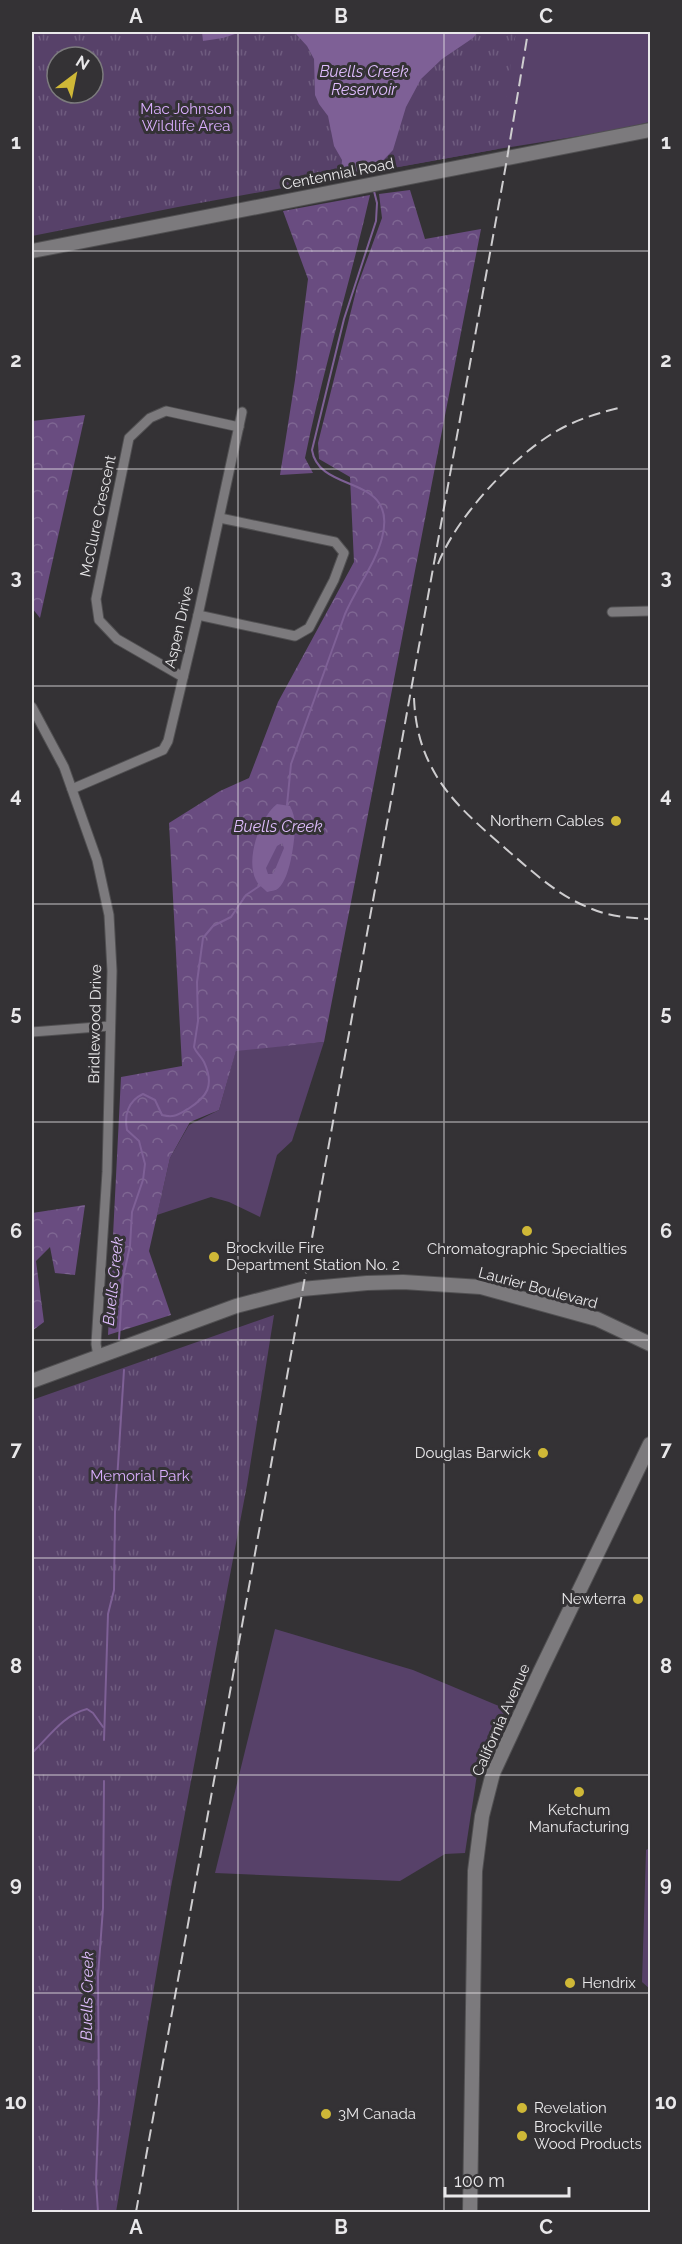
<svg xmlns="http://www.w3.org/2000/svg" width="682" height="2244" viewBox="0 0 682 2244" font-family="Raleway,sans-serif">
<defs>
<pattern id="forest-crowns" width="20" height="18" patternUnits="userSpaceOnUse" patternTransform="scale(1.5)"><rect width="20" height="18" fill="#694c80"/><path d="M2 6a3 3 0 1 1 6 0M12 15a3 3 0 1 1 6 0" fill="none" stroke="#7e6692"/></pattern>
<pattern id="park-tufts" width="24" height="20" patternUnits="userSpaceOnUse" patternTransform="scale(1.5)"><rect width="24" height="20" fill="#574169"/><path d="M3 7l-1-3M5 7V3M7 7l1-3M15 17l-1-3M17 17v-4M19 17l1-3" fill="none" stroke="#6f5c7f"/></pattern>
</defs>
<rect width="100%" height="100%" fill="#343235"/>
<!-- green -->
<g fill="#574169">
<polygon points="478,32 650,32 650,122 611,131 498,149 381,170"/>
<polygon points="324,1042 292,1141 277,1155 260,1217 229,1202 211,1197 157,1215 170,1158 189,1125 219,1110 236,1050"/>
<polygon points="275,1629 413,1670 506,1709 478,1768 465,1853 445,1854 400,1881 215,1873"/>
<polygon points="650,1848 650,1989 642,1982 646,1850"/>
</g>
<!-- forest -->
<g fill="url(#forest-crowns)">
<polygon points="410,190 425,239 481,229 324,1042 236,1051 219,1110 190,1122 170,1158 149,1251 171,1315 108,1335 121,1077 182,1066 169,823 220,791 249,778 278,702 354,562 350,477 319,459 318,443 357,287 382,218 379,194"/>
<path d="M370 195C350 283 323 369 305 458L313 473 280 475 295 380 308 279 283 211Z"/>
<polygon points="85,415 40,618 32,608 32,421"/>
<polygon points="85,1205 75,1275 55,1273 50,1247 36,1261 44,1322 32,1331 32,1213"/>
</g>
<!-- park -->
<g fill="url(#park-tufts)" fill-rule="evenodd">
<path d="M32 32H516L498 149 178 207 32 236ZM57 57H93V93H57Z"/>
<polygon points="274,1315 247,1485 171,1887 116,2212 32,2212 32,1400"/>
</g>
<!-- water -->
<g fill="#7e6096" fill-rule="evenodd">
<polygon points="202,32 241,32 223,38 203,41"/>
<polygon points="304,32 478,32 473,38 442,59 421,79 406,107 393,150 370,174 362,171 341,174 342,160 334,146 328,116 319,104 315,95 314,59 307,46 296,34"/>
<path d="M277 804 290 806C293 812 295 818 295 825 295 839 290 883 276 890 276 890 267 892 267 892 264 889 259 885 257 882 244 861 260 817 277 804ZM282 843 284 848 274 872 272 874H268L266 868 277 846Z"/>
</g>
<g fill="none" stroke-linecap="round" stroke-linejoin="round">
<!-- stream -->
<g stroke="#7e6096" stroke-width="2">
<path d="M287 805 291 764 345 614C356 588 375 565 382 538 399 473 319 495 312 450L344 319 376 221 377 203 374 191"/>
<path d="M119 1339 123 1278 130 1246 132 1212 143 1180 145 1164 139 1141 127 1130C124 1115 128 1101 143 1094L155 1100 162 1115C174 1118 177 1115 188 1109 207 1097 215 1086 204 1062 201 1056 196 1053 194 1047L198 1021 197 982 203 938 213 926 231 917 246 895 261 885"/>
<polyline points="104,1740 108,1614 114,1590 115,1512 124,1370"/>
<path d="M32 1753C49 1737 63 1715 87 1709L93 1713 103 1727"/>
<polyline points="98,2212 96,2181 99,2102 98,1976 103,1908 104,1781"/>
</g>
<!-- street casing -->
<g stroke="#515052" stroke-width="11">
<g id="street">
<polyline points="612,612 650,611"/>
<polyline points="198,615 295,636 309,628 334,580 344,553 335,542 220,518"/>
<polyline points="183,677 117,639 99,620 96,599 129,438 150,418 166,411 239,427"/>
<polyline points="32,707 64,767 97,860 109,915 112,971 107,1172 96,1344 98,1356"/>
<polyline points="72,789 163,750 168,741 198,615 242,412"/>
<polyline points="32,1032 110,1026"/>
</g>
</g>
<!-- secondary casing -->
<g stroke="#515052" stroke-width="16">
<g id="secondary">
<polyline points="32,251 650,130"/>
<polyline points="32,1381 236,1306 302,1289 367,1283 403,1282 481,1287 597,1319 650,1344"/>
<polyline points="470,2212 475,1871 482,1816 493,1773 540,1672 650,1444"/>
</g>
</g>
<!-- street -->
<use href="#street" stroke="#7c7a7d" stroke-width="9"/>
<!-- secondary -->
<use href="#secondary" stroke="#7c7a7d" stroke-width="14"/>
<!-- rail -->
<g stroke="#cecdcf" stroke-width="2" stroke-dasharray="12 6" stroke-linecap="butt">
<path d="M438 564C456 518 508 462 550 435 572 421 597 413 623 407"/>
<path d="M414 698C415 723 420 746 432 768 449 801 479 825 506 849 533 872 558 896 592 909 611 917 630 918 650 919"/>
<polyline points="136,2212 507,159 528,32"/>
</g>
</g>
<!-- grid -->
<path fill="none" stroke="#e9e8ea" stroke-width="1.5" stroke-opacity="0.55" d="M238 32V2212M444 32V2212M32 251H650M32 469H650M32 686H650M32 904H650M32 1122H650M32 1340H650M32 1558H650M32 1775H650M32 1993H650"/>
<!-- markers -->
<g fill="#cfb837" stroke="#343235" stroke-width="2">
<circle cx="616" cy="821" r="6"/>
<circle cx="527" cy="1231" r="6"/>
<circle cx="214" cy="1257" r="6"/>
<circle cx="543" cy="1453" r="6"/>
<circle cx="638" cy="1599" r="6"/>
<circle cx="579" cy="1792" r="6"/>
<circle cx="570" cy="1983" r="6"/>
<circle cx="522" cy="2108" r="6"/>
<circle cx="326" cy="2114" r="6"/>
<circle cx="522" cy="2136" r="6"/>
</g>
<g text-anchor="middle" dominant-baseline="central" stroke-width="6" stroke-linejoin="round" paint-order="stroke">
<!-- park labels -->
<g font-size="15" fill="#d9aefd" stroke="#343235">
<text x="186" y="109">Mac Johnson<tspan x="186" dy="17">Wildlife Area</tspan></text>
<text x="140" y="1476">Memorial Park</text>
</g>
<!-- street labels -->
<g font-size="15" fill="#e9e8ea" stroke="#343235">
<text transform="translate(338 174) rotate(-11)">Centennial Road</text>
<text transform="translate(98 516) rotate(-78)">McClure Crescent</text>
<text transform="translate(179 627) rotate(-77)">Aspen Drive</text>
<text transform="translate(95 1024) rotate(-89)">Bridlewood Drive</text>
<text transform="translate(538 1288) rotate(15)">Laurier Boulevard</text>
<text transform="translate(501 1720) rotate(-66)">California Avenue</text>
</g>
<!-- poi labels -->
<g font-size="15" fill="#e9e8ea" stroke="#343235" text-anchor="start">
<text x="604" y="821" text-anchor="end">Northern Cables</text>
<text x="226" y="1248">Brockville Fire<tspan x="226" dy="17">Department Station No. 2</tspan></text>
<text x="527" y="1249" text-anchor="middle">Chromatographic Specialties</text>
<text x="531" y="1453" text-anchor="end">Douglas Barwick</text>
<text x="626" y="1599" text-anchor="end">Newterra</text>
<text x="579" y="1810" text-anchor="middle">Ketchum<tspan x="579" dy="17">Manufacturing</tspan></text>
<text x="582" y="1983">Hendrix</text>
<text x="534" y="2108">Revelation</text>
<text x="338" y="2114">3M Canada</text>
<text x="534" y="2127">Brockville<tspan x="534" dy="17">Wood Products</tspan></text>
</g>
<!-- water labels -->
<g font-size="16" font-style="italic" fill="#dfbdfd" stroke="#343235">
<text x="364" y="71">Buells Creek<tspan x="364" dy="18">Reservoir</tspan></text>
<text x="278" y="826">Buells Creek</text>
<text transform="translate(113 1281) rotate(-84)">Buells Creek</text>
<text transform="translate(87 1996) rotate(-89)">Buells Creek</text>
</g>
</g>
<!-- border -->
<rect width="682" height="2244" fill="none" stroke="#343235" stroke-width="66"/>
<!-- north arrow -->
<g transform="translate(75 75) rotate(32)"><circle r="28" fill="#343235" stroke="#7c7b7d" stroke-width="1.5"/>
<path d="M0-4.5L10 22L0 15L-10 22Z" fill="#cfb837"/>
<text y="-9" font-size="16" font-weight="bold" text-anchor="middle" fill="#e9e8ea">N</text>
</g>
<!-- scale -->
<path d="M445 2187v9h124v-9" fill="none" stroke="#e9e8ea" stroke-width="3"/>
<text x="454" y="2187" font-size="18" fill="#e9e8ea" stroke="#343235" stroke-width="4.5" paint-order="stroke">100 m</text>
<rect x="33" y="33" width="616" height="2178" fill="none" stroke="#e9e8ea" stroke-width="2"/>
<g font-size="20" text-anchor="middle" font-weight="bold" fill="#e9e8ea">
<text x="136" y="23">A</text>
<text x="341" y="23">B</text>
<text x="546" y="23">C</text>
<text x="16" y="149">1</text>
<text x="666" y="149">1</text>
<text x="16" y="367">2</text>
<text x="666" y="367">2</text>
<text x="16" y="584">3</text>
<text x="666" y="584">3</text>
<text x="16" y="802">4</text>
<text x="666" y="802">4</text>
<text x="16" y="1020">5</text>
<text x="666" y="1020">5</text>
<text x="16" y="1238">6</text>
<text x="666" y="1238">6</text>
<text x="16" y="1456">7</text>
<text x="666" y="1456">7</text>
<text x="16" y="1673">8</text>
<text x="666" y="1673">8</text>
<text x="16" y="1891">9</text>
<text x="666" y="1891">9</text>
<text x="16" y="2109">10</text>
<text x="666" y="2109">10</text>
<text x="136" y="2234">A</text>
<text x="341" y="2234">B</text>
<text x="546" y="2234">C</text>
</g>
</svg>
